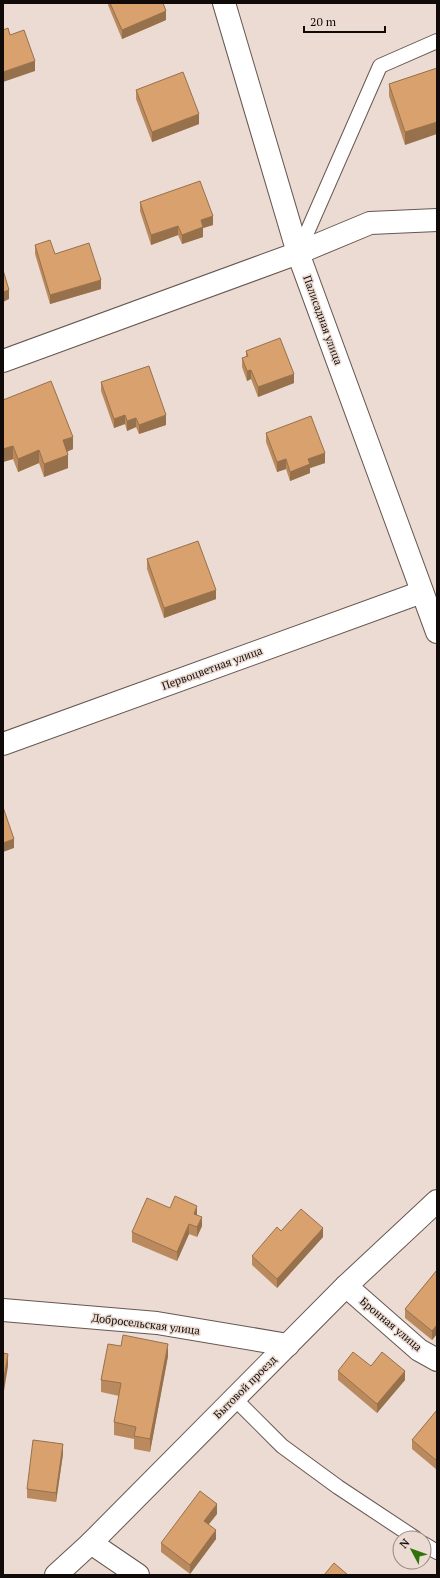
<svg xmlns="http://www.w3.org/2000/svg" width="440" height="1578" viewBox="0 0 440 1578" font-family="'PT Serif',serif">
<rect width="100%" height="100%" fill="#ecdbd2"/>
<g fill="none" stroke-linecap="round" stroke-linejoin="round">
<!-- lane casing -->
<g stroke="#665750" stroke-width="16">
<g id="lane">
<polyline points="298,253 380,66 437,41"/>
<polyline points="234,1398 282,1446 338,1487 415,1538"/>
<polyline points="424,1544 437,1552"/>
</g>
</g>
<!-- street casing -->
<g stroke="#665750" stroke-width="24">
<g id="street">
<polyline points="224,3 298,253 437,632"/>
<polyline points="3,361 298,253 370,223 437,220"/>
<polyline points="3,744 422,592"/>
<polyline points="346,1286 419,1350 437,1360"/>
<polyline points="3,1310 157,1323 288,1345"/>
<polyline points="91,1543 138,1575"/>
<polyline points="56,1575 91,1543 346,1286 437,1201"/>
</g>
</g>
<!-- lane -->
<use href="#lane" stroke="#fff" stroke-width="14"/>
<!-- street -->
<use href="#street" stroke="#fff" stroke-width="22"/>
</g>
<!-- wall -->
<g fill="#ba8a5e">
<polygon points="108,3 163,3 166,20 122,39 108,5"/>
<polygon points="437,68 405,145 389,96 389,84"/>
<polygon points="136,90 199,124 152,142 136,99"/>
<polygon points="140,202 213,225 203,228 203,237 182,244 178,235 151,245 140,211"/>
<polygon points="35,245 55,254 101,289 50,304 35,254"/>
<polygon points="246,351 294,383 258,397 251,379 247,381 242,367 242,358 246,357"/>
<polygon points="101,382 166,425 139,434 136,427 127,431 125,424 114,428 101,391"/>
<polygon points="3,400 73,449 67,452 68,468 44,477 39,463 18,472 13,459 3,462"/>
<polygon points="266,433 325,463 310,468 310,473 290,481 286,469 277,472 266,442"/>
<polygon points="147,559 216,599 164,618 147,569"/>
<polygon points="170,1208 197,1215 202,1226 197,1237 189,1234 177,1261 132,1242 132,1232"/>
<polygon points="323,1237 277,1288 252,1265 252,1256"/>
<polygon points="437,1270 437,1334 432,1340 405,1318 405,1309"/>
<polygon points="168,1356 150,1452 134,1449 134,1439 114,1435 114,1422 119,1396 101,1392 101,1380"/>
<polygon points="371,1366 405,1380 377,1413 338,1380 338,1371"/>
<polygon points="437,1410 437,1470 412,1449 412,1440"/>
<polygon points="63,1454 56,1502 27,1498 27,1489"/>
<polygon points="217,1514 209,1524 216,1539 190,1574 161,1552 161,1543"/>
</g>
<!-- shaded-wall -->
<g fill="#97714c">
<polygon points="166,11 166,20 122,39 122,30"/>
<polygon points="35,61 35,71 3,82 3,72"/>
<polygon points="199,114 199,124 152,142 152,132"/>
<polygon points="437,122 437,134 405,145 405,132"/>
<polygon points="213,216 213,225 203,228 203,237 182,244 182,235 201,220"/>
<polygon points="178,226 178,235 151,245 151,235"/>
<polygon points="101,280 101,289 50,304 50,295"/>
<polygon points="9,290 9,299 3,302 3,292"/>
<polygon points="251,370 251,379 247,381 247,371"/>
<polygon points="294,374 294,383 258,397 258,387"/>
<polygon points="125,415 125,424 114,428 114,419"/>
<polygon points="166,415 166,425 139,434 139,425"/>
<polygon points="136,418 136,427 127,431 127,421"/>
<polygon points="73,437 73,449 63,453 63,440"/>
<polygon points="13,446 13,459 3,462 3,449"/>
<polygon points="39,450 39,463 18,472 18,459"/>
<polygon points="325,453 325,463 310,468 310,473 290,481 290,472 308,459"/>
<polygon points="68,455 68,468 44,477 44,464"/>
<polygon points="286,459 286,469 277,472 277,462"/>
<polygon points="216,590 216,599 164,618 164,608"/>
<polygon points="14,839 14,848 3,852 3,843"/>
<polygon points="197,1206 197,1216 194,1214"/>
<polygon points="202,1217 202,1226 197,1237 197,1227"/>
<polygon points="189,1224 189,1234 177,1261 177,1252"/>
<polygon points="323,1228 323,1237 277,1288 277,1279"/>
<polygon points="437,1325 437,1334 432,1340 432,1331"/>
<polygon points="168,1344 168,1356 150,1452 150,1439"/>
<polygon points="8,1354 8,1366 3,1397 3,1384"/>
<polygon points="405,1371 405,1380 377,1413 377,1404"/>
<polygon points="63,1444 63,1454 56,1502 56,1493"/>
<polygon points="217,1504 217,1514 204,1530 204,1521"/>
<polygon points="216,1530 216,1539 190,1574 190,1565"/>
</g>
<!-- building -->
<g fill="#d8a16d" stroke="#97714c">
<polygon points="110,3 163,3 166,11 122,30"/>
<polygon points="8,28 10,35 24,30 35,61 3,72 3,30"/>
<polygon points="437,68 437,122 405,132 389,84"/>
<polygon points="183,72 199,114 152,132 136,90"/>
<polygon points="200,181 213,216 201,220 203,227 182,235 178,226 151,235 140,202"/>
<polygon points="50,240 55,254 89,243 101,280 50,295 35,245"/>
<polygon points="3,270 9,290 3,292"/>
<polygon points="280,338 294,374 258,387 251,370 247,371 242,358 248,356 246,351"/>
<polygon points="149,366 166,415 139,425 136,418 127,421 125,415 114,419 101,382"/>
<polygon points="51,381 73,437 63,440 68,455 44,464 39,450 18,459 13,446 3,449 3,400"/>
<polygon points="311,416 325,453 308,459 310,464 290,472 286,459 277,462 266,433"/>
<polygon points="198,541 216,590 164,608 147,559"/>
<polygon points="3,807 14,839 3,843"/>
<polygon points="175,1196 197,1206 194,1214 202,1217 197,1227 189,1224 177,1252 132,1232 147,1198 170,1208"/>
<polygon points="301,1209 323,1228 277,1279 252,1256 277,1227 281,1231"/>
<polygon points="437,1270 437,1325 432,1331 405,1309"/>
<polygon points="123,1335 168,1344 150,1439 134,1436 136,1427 114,1422 121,1383 101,1380 108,1344 121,1346"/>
<polygon points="353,1352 371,1366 382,1352 405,1371 377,1404 338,1371"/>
<polygon points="3,1353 8,1354 3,1384"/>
<polygon points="437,1410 437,1461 412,1440"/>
<polygon points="33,1440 63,1444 56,1493 27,1489"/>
<polygon points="200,1491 217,1504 204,1521 216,1530 190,1565 161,1543"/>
<polygon points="334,1563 348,1575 324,1575"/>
</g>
<g text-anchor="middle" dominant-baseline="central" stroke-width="3" stroke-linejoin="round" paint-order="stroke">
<!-- street labels -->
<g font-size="11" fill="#100b08" stroke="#ecdbd2">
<text transform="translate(323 320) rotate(70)">Палисадная улица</text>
<text transform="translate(212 668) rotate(-20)">Первоцветная улица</text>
<text transform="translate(146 1324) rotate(7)">Добросельская улица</text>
<text transform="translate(391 1324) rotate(40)">Бронная улица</text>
<text transform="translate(245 1387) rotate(-45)">Бытовой проезд</text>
</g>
</g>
<!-- border -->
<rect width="440" height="1578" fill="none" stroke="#100b08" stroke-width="8"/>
<!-- north arrow -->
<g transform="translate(412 1550) rotate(311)"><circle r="19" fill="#ecdbd2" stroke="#948881"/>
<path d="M0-3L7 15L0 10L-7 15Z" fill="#31720c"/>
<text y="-6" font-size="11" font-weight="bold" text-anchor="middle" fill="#100b08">N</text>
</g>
<!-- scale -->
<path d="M304 26v6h81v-6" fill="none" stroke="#100b08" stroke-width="2"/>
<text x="310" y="26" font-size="12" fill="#100b08" stroke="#ecdbd2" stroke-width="3" paint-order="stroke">20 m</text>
</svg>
